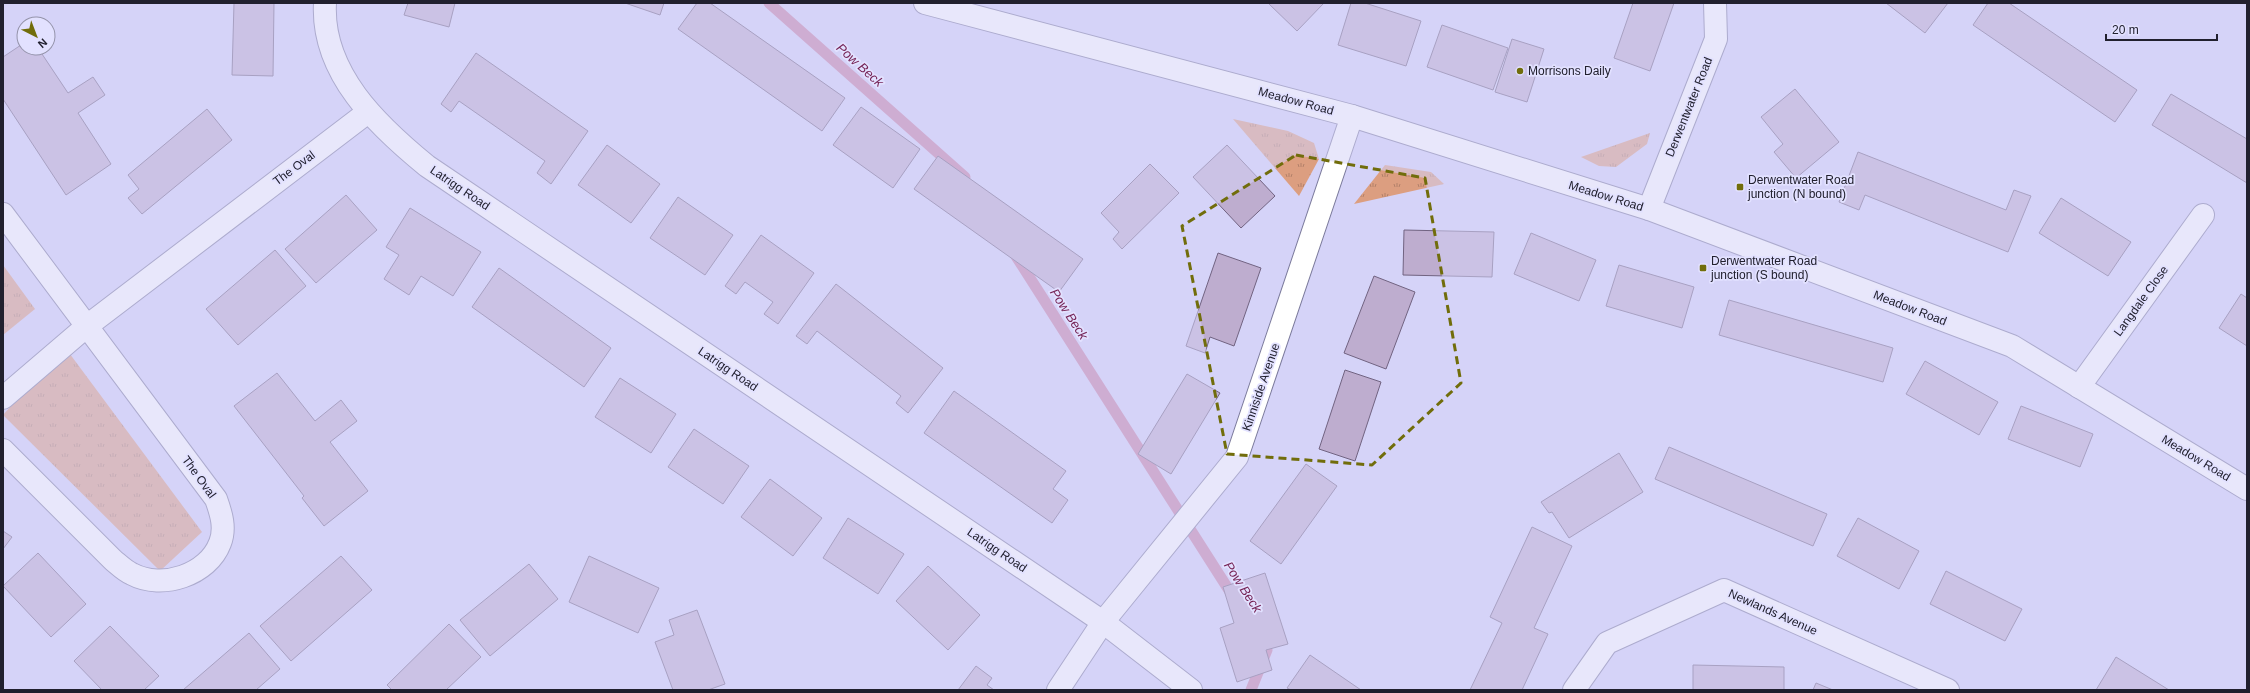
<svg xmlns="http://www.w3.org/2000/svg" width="2250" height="693" viewBox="0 0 2250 693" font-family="Arial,sans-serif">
<defs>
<pattern id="grass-tufts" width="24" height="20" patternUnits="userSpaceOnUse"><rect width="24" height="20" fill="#dc9e80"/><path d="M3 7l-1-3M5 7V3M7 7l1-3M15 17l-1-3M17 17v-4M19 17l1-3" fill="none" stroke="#b28069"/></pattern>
</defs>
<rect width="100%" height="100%" fill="#d5d3f8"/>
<!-- grass -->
<g fill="url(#grass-tufts)">
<polygon points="1233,119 1288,131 1314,143 1319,159 1299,196"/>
<polygon points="1650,133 1647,144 1616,167 1599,166 1581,157"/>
<polygon points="1385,165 1431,172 1444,184 1354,204"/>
<polygon points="3,265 35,309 3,335"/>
<polygon points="64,346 202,532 160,571 3,415"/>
</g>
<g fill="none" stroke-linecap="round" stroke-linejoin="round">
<!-- stream -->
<g stroke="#c67fa5" stroke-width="11">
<polyline points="769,3 965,177"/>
<polyline points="1014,253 1234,598"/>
<polyline points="1251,690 1267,650 1259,638"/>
</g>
</g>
<!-- building -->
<g fill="#beadcf" stroke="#716381">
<polygon points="234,3 274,3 273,76 232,75"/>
<polygon points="408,3 455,3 449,27 404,15"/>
<polygon points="625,3 664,3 660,15"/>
<polygon points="697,3 710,3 845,98 822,131 678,29"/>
<polygon points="1268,3 1324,3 1297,31"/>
<polygon points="1351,3 1365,3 1421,21 1406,66 1338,45"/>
<polygon points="1633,3 1674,3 1650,71 1614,58"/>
<polygon points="1886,3 1948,3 1925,33"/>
<polygon points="1988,3 2009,3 2137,90 2115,122 1973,25"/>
<polygon points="1442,25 1508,48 1493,90 1427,67"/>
<polygon points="1512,39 1544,49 1527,102 1495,92"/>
<polygon points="24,43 24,48 38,48 68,93 93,77 105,95 78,113 111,164 66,195 3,99 3,57"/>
<polygon points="476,53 588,131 551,184 537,173 545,161 459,101 451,112 441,104"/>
<polygon points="1795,89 1839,142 1796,178 1774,152 1783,144 1761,117"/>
<polygon points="2171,94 2247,139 2247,183 2152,125"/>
<polygon points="861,107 920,149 893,188 833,145"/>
<polygon points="207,109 232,140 142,214 128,198 139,189 128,175"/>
<polygon points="607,145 660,184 631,223 578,185"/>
<polygon points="1227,145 1275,196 1241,228 1193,177"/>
<polygon points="1858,152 2006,210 2014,190 2031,196 2008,252 1865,195 1859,210 1839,202"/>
<polygon points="938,156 1083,259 1059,292 914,189"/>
<polygon points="1150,164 1179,193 1122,249 1113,239 1119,232 1101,213"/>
<polygon points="346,195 377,230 316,283 285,249"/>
<polygon points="678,197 733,235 705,275 650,238"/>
<polygon points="2061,198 2131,242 2108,276 2039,233"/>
<polygon points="410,208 481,252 453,296 421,276 409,295 384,279 399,255 386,247"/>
<polygon points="1404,230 1494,232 1492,277 1403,275"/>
<polygon points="1531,233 1596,260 1579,301 1514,274"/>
<polygon points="761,235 814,273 778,324 764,314 773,302 745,282 736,294 725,286"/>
<polygon points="275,250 306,286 238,345 206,309"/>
<polygon points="1218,253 1261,268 1234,346 1210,337 1205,353 1186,346"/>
<polygon points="1619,265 1694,287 1682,328 1606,306"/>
<polygon points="499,268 611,348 584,387 472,307"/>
<polygon points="1374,276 1415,292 1386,369 1344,353"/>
<polygon points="836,284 943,368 908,413 896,403 901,396 817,331 807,344 796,336"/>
<polygon points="2241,294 2247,298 2247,346 2219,328"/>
<polygon points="1729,300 1893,348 1883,382 1719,335"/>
<polygon points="1925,361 1998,402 1979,435 1906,394"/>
<polygon points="1345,370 1381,382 1355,461 1319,449"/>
<polygon points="277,373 315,421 341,400 357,421 330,442 368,491 324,526 302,498 304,496 234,406"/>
<polygon points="1187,374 1220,393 1171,474 1138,454"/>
<polygon points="620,378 676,414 651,453 595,417"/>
<polygon points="954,391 1066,471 1053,489 1068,500 1052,523 924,433"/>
<polygon points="2021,406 2093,434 2080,467 2008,439"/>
<polygon points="694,429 749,466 723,504 668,467"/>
<polygon points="1669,447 1827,514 1813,546 1655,479"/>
<polygon points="1619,453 1643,492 1569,538 1552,512 1549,513 1541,502"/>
<polygon points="1306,464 1337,486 1281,564 1250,541"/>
<polygon points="770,479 822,518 793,556 741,517"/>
<polygon points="848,518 904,554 878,594 823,558"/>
<polygon points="1858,518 1919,551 1899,589 1837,556"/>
<polygon points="1532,527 1572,546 1534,628 1548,634 1522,690 1470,690 1502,623 1490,617"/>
<polygon points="3,531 12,537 3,549"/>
<polygon points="38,553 86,604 51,637 3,586"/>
<polygon points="341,556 372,590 291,661 260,626"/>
<polygon points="589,556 659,588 638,633 569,602"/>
<polygon points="529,564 558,599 490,656 460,620"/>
<polygon points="928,566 980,615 948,650 896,601"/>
<polygon points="1946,571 2022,609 2005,641 1930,604"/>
<polygon points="1265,573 1288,644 1266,650 1272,670 1237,682 1220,628 1234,623 1223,587"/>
<polygon points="697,610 725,684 708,690 673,690 655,642 674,635 669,620"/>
<polygon points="449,624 481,657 446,690 392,690 387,685"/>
<polygon points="110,626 159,676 144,690 102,690 74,661"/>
<polygon points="249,633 280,669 256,690 183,690"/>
<polygon points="1310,655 1361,690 1291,690 1287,688"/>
<polygon points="2116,657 2169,690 2096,690"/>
<polygon points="1693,665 1784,667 1784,690 1693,690"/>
<polygon points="976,666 992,678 987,685 994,690 958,690"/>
<polygon points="1816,683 1833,690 1813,690"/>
</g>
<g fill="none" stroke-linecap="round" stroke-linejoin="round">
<!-- minor casing -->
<g stroke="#7c7b9c" stroke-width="24">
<g id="minor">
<path d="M325 3C321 73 378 126 427 166L1103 622 1191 690"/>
<polyline points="925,3 1352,116 1649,209 2012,346 2247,489"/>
<polyline points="1649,209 1716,39 1715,3"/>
<path d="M3 214 216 499C221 513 226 528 220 543 208 575 162 590 132 574 125 571 119 565 113 560L3 450"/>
<polyline points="2079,387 2203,215"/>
<polyline points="3,398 87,326 368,112"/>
<polyline points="1058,690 1103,622 1237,457 1352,116"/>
<polyline points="1574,690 1607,643 1724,590 1948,690"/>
</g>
</g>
<!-- minor -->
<use href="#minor" stroke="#fff" stroke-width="22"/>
</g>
<!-- marked area -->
<path d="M0 0H2250V693H0ZM1296 155 1425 178 1461 383 1372 465 1227 454 1182 226Z" fill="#d5d3f8" fill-opacity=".55" fill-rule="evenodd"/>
<path fill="none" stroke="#716d0b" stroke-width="3" stroke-dasharray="8 5" stroke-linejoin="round" d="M1296 155 1425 178 1461 383 1372 465 1227 454 1182 226Z"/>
<!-- markers -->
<g fill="#716d0b" stroke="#e2e1ff" stroke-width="1.5">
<circle cx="1520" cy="71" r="4"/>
<rect x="1736" y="183" width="8" height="8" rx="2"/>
<rect x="1699" y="264" width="8" height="8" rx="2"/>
</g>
<g text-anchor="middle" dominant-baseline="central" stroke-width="3.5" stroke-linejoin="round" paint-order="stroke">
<!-- poi labels -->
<g font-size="12" fill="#21202e" stroke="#e2e1ff" text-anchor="start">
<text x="1528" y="71">Morrisons Daily</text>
<text x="1748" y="180">Derwentwater Road<tspan x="1748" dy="14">junction (N bound)</tspan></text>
<text x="1711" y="261">Derwentwater Road<tspan x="1711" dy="14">junction (S bound)</tspan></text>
</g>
<!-- street labels -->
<g font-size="12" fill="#21202e" stroke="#e2e1ff">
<text transform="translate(1296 101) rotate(15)">Meadow Road</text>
<text transform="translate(1689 107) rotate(-68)">Derwentwater Road</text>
<text transform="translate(294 168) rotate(-37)">The Oval</text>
<text transform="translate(460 188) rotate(34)">Latrigg Road</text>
<text transform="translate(1606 196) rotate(17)">Meadow Road</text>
<text transform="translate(2141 301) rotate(-54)">Langdale Close</text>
<text transform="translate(1910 308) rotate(21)">Meadow Road</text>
<text transform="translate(728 369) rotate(34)">Latrigg Road</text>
<text transform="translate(1261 387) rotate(-71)">Kinniside Avenue</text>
<text transform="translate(2196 458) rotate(31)">Meadow Road</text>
<text transform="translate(199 477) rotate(54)">The Oval</text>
<text transform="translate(997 550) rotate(34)">Latrigg Road</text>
<text transform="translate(1773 612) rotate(24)">Newlands Avenue</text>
</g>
<!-- water labels -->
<g font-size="13" font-style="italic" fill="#731f52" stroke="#e2e1ff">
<text transform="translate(860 65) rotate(42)">Pow Beck</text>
<text transform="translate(1069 314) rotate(57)">Pow Beck</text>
<text transform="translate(1243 587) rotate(57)">Pow Beck</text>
</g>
</g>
<!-- border -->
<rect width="2250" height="693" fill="none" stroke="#21202e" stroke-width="8"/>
<!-- north arrow -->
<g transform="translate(36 36) rotate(138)"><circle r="19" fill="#e2e1ff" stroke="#9594ab"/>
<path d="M0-3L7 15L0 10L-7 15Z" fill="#716d0b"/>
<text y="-6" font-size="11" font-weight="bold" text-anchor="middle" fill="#21202e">N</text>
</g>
<!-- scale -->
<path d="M2106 34v6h111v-6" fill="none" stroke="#21202e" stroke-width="2"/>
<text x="2112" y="34" font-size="12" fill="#21202e" stroke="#e2e1ff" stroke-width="3" paint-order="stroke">20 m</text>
</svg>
